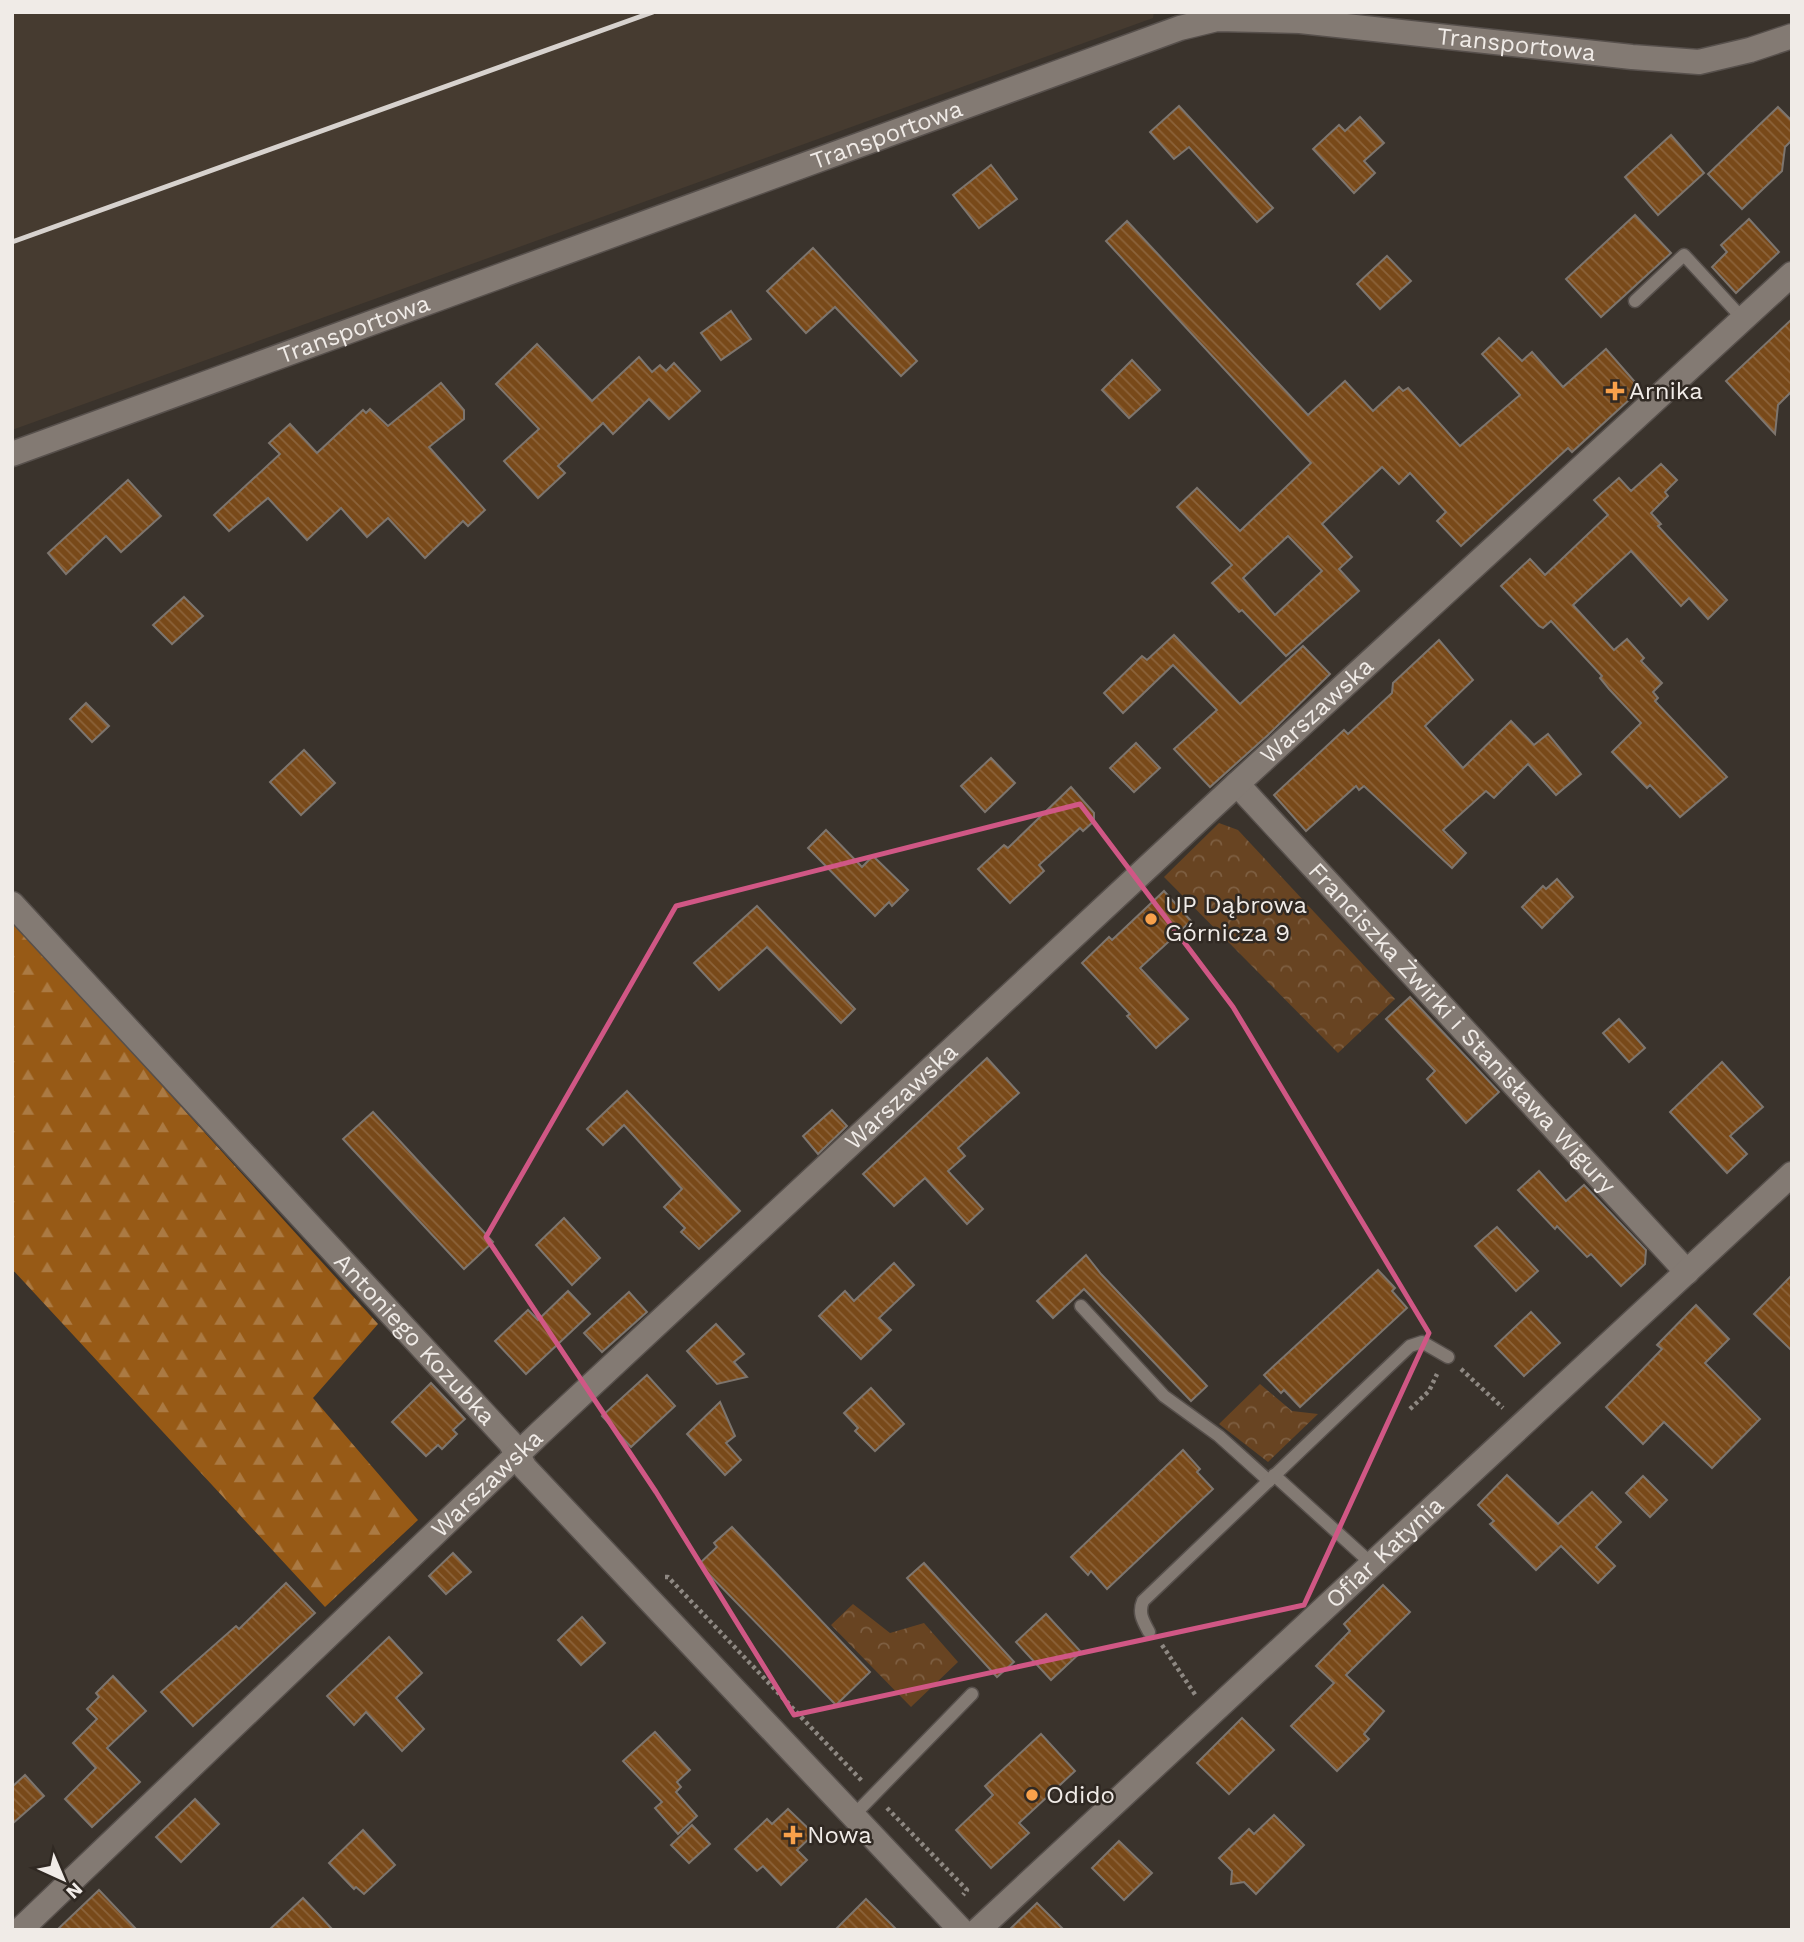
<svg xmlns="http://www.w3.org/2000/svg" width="1804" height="1942" viewBox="0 0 1804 1942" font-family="'Work Sans',sans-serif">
<defs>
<pattern id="forest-firs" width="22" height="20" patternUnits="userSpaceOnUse" patternTransform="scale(1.75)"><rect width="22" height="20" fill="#975a16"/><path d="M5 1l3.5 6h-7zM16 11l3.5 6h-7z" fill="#ab7a43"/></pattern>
<pattern id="park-crowns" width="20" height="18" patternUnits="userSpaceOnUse" patternTransform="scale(1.75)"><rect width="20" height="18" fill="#684422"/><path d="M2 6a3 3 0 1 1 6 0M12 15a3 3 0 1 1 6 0" fill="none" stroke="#7e5f42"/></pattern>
<pattern id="building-back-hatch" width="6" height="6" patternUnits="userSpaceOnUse" patternTransform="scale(1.75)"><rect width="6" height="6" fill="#784919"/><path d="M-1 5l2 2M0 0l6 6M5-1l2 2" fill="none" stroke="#8c633a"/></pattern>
</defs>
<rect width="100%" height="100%" fill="#3a332c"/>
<!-- built -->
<polygon fill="#463b30" points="12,12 1154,12 1153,18 12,430"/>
<!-- forest -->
<polygon fill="url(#forest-firs)" points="12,920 378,1324 313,1398 418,1520 325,1607 12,1269"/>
<!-- park -->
<g fill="url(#park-crowns)">
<polygon points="1219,823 1238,830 1395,999 1338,1053 1164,877"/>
<polygon points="1260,1384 1292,1411 1318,1414 1268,1462 1219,1424"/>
<polygon points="853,1604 890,1633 924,1623 958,1662 911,1707 831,1625"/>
</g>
<!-- building -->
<g fill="url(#building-back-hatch)" stroke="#7d756e" stroke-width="2" fill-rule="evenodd">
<polygon points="1179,106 1273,208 1257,222 1189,147 1174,159 1150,132"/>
<polygon points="1778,107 1792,121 1792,140 1785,147 1782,171 1742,209 1708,174"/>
<polygon points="1360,117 1384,143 1364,161 1375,173 1354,193 1313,149 1339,125 1345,131"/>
<polygon points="1671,135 1704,173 1658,215 1625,177"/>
<polygon points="991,165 1017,199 979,228 953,195"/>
<polygon points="1635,215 1671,253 1601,317 1566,279"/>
<polygon points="1749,219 1779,252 1736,293 1712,267 1727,252 1721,245"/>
<path d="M1127 221 1308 415 1345 381 1373 411 1399 387 1403 391 1408 388 1460 446 1520 395 1482 354 1499 338 1522 361 1532 352 1563 387 1606 349 1641 389 1572 452 1568 448 1461 546 1437 521 1446 512 1410 473 1399 484 1382 467 1322 524 1352 557 1339 569 1359 591 1286 656 1242 610 1239 612 1212 583 1232 565 1177 507 1197 488 1240 531 1311 463 1106 241ZM1288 536 1322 571 1275 615 1243 578Z"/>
<polygon points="813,248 917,361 901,376 835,307 806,333 767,291"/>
<polygon points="1387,256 1411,281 1380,309 1357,284"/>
<polygon points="731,311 751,339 721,360 701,333"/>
<polygon points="1792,319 1792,391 1778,405 1775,434 1726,381"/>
<polygon points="537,344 592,401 639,357 652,372 660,365 666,371 674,363 700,391 669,419 649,399 613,434 603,423 558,466 565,473 538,498 504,461 539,429 496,384"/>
<polygon points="1132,360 1160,390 1129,418 1102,390"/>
<polygon points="441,383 464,410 464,419 429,447 485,510 468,526 463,521 425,558 388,518 367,537 341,508 307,540 268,498 229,531 214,515 280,454 269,443 290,424 317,453 363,410 366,413 370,409 388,426"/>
<polygon points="1661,464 1677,480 1665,492 1668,496 1651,513 1661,524 1658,526 1727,600 1708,619 1689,598 1681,606 1631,551 1573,605 1614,650 1627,639 1644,658 1641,661 1662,683 1653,692 1658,698 1655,701 1727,777 1680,817 1650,785 1647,788 1612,752 1641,723 1609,689 1600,678 1602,676 1551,621 1543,628 1539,626 1501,586 1530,559 1545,575 1608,515 1594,500 1619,478 1631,491"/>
<polygon points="128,480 161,516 121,552 106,536 66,574 48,553"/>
<polygon points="184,597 203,616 172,644 153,625"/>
<polygon points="1174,635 1240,704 1303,646 1330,674 1268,735 1210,787 1174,749 1217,710 1173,665 1123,713 1104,693 1142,656 1147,660"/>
<polygon points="1439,640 1473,680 1425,726 1463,768 1511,721 1534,745 1548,734 1581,774 1556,795 1528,764 1494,798 1486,791 1443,830 1466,853 1452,868 1364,786 1359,790 1356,786 1306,831 1274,795 1344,730 1348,734 1392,693 1393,683"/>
<polygon points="86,703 109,726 92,742 70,719"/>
<polygon points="1136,743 1160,768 1134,792 1110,768"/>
<polygon points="304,750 335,783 301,815 270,782"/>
<polygon points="991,758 1015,783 985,812 961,786"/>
<polygon points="1071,787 1094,813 1094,821 1083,831 1080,828 1039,865 1044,871 1010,903 978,869 1004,845 1008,848"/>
<polygon points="826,830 862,867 873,856 908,890 892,906 889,902 875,916 808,848"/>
<polygon points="1557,879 1573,897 1542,928 1522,907 1543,886 1546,889"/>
<polygon points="1164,891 1191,921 1140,968 1188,1019 1156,1048 1127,1016 1130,1014 1082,963 1109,937 1112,940"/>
<polygon points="757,906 855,1009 841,1023 767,947 719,990 694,963"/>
<polygon points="1410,997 1499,1092 1466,1123 1427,1079 1435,1071 1386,1019"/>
<polygon points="1619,1019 1645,1048 1629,1062 1603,1033"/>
<polygon points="987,1058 1019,1093 958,1148 965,1156 948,1171 983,1209 967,1224 925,1178 894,1206 863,1174"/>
<polygon points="1722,1062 1763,1107 1730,1136 1747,1154 1727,1173 1670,1112"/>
<polygon points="627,1091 740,1211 699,1249 681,1232 685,1228 664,1207 682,1189 624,1125 603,1145 587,1129"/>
<polygon points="832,1110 847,1126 818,1154 803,1136"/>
<polygon points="373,1112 493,1242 464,1269 343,1139"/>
<polygon points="1539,1171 1566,1201 1584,1185 1646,1250 1645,1264 1621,1286 1591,1254 1587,1257 1557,1226 1555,1229 1518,1190"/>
<polygon points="564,1218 600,1258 572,1285 536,1245"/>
<polygon points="1497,1227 1538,1271 1516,1291 1475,1246"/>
<polygon points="1086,1255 1101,1274 1207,1386 1191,1401 1084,1289 1053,1318 1037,1301"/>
<polygon points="894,1263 914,1285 879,1318 891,1330 861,1359 819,1316 845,1291 854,1301"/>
<polygon points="1378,1270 1395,1288 1392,1291 1407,1308 1300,1407 1284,1390 1281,1393 1264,1375"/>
<polygon points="1792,1275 1792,1351 1754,1314"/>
<polygon points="568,1291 590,1314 526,1374 495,1341 528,1310 538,1320"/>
<polygon points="629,1292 647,1312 602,1352 584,1333"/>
<polygon points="1696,1305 1729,1339 1705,1363 1760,1419 1712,1468 1664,1422 1643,1444 1606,1407 1662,1349 1657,1345"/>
<polygon points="1531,1312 1560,1343 1524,1376 1495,1346"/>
<polygon points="716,1324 744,1354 734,1362 747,1377 717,1384 687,1351"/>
<polygon points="647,1375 675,1406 631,1447 602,1416"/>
<polygon points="431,1383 465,1419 453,1430 457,1434 442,1449 438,1445 426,1456 392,1422"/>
<polygon points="871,1388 904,1424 875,1451 855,1431 858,1428 844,1413"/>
<polygon points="720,1402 735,1436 726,1443 741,1460 725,1475 687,1434"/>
<polygon points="1183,1450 1200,1469 1197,1472 1213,1489 1107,1589 1091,1571 1088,1575 1071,1557"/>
<polygon points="1507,1475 1558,1524 1592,1492 1621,1522 1596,1547 1615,1566 1598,1583 1561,1546 1536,1570 1490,1524 1494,1521 1478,1505"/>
<polygon points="1643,1476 1667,1500 1650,1517 1626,1493"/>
<polygon points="732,1527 870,1672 836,1705 699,1564 717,1547 714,1543"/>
<polygon points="453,1553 471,1572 446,1594 429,1576"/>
<polygon points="924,1563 1014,1662 997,1677 907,1578"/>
<polygon points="286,1583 315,1613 193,1726 161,1692 236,1626 239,1629"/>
<polygon points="1383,1585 1410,1612 1346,1675 1384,1711 1364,1734 1369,1739 1337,1771 1291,1726 1334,1683 1316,1666 1350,1631 1344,1624"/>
<polygon points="1046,1614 1081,1652 1051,1680 1016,1642"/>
<polygon points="582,1617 605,1643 581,1665 558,1640"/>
<polygon points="389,1637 422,1673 396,1698 424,1729 402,1751 366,1712 354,1725 327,1696"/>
<polygon points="113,1676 146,1711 107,1748 140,1782 92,1827 65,1799 96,1768 73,1743 97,1719 87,1709 99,1697 96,1693"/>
<polygon points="1242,1718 1274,1750 1229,1794 1197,1763"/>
<polygon points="655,1732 690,1770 677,1782 681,1787 676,1792 697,1816 678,1834 655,1808 662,1802 623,1761"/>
<polygon points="1041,1734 1075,1771 1019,1823 1029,1833 991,1868 956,1830 993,1795 985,1786"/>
<polygon points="25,1775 44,1796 12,1824 12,1787"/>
<polygon points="195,1799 219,1824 181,1862 156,1837"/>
<polygon points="788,1809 814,1834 797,1850 807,1860 781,1885 763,1866 757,1871 735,1849 767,1819 772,1824"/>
<polygon points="1274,1815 1304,1845 1256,1894 1244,1882 1231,1884 1232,1871 1219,1858 1249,1829 1254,1834"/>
<polygon points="692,1825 710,1844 689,1863 671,1845"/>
<polygon points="363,1830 395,1865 364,1894 356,1887 354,1889 329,1863"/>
<polygon points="1119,1841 1152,1873 1124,1900 1092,1868"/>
<polygon points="99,1890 137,1930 57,1930"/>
<polygon points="303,1898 333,1930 269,1930"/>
<polygon points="866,1899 897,1930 835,1930"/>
<polygon points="1037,1903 1064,1930 1009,1930"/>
</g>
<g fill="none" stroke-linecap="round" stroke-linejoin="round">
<!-- service casing -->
<g stroke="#57504c" stroke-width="15">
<g id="service">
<polyline points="1635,301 1684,255 1743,319"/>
<polyline points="1081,1306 1164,1396 1219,1436 1269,1481"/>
<polyline points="1274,1475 1372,1564"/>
<path d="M1149 1632C1143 1621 1138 1613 1143 1601L1410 1346 1422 1342 1448 1357"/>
<polyline points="853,1816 972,1694"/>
</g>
</g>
<!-- minor casing -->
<g stroke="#57504c" stroke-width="27">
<g id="minor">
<path id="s1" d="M12 454 1180 28 1217 19 1300 21 1632 57 1699 62 1750 50 1792 36"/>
<path id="s2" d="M1237 784 1687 1272"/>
<path id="s3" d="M12 904 510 1442 525 1468 961 1930"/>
<path id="s4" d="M20 1930 541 1432 1237 784 1792 274"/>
<path id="s5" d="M978 1930 1792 1174"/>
</g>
</g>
<!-- path -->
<g stroke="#8e8882" stroke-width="4.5" stroke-dasharray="3.5 3.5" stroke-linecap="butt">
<polyline points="1461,1369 1503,1408"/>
<polyline points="1410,1409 1429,1391 1437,1374"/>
<polyline points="665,1577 668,1577 862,1781"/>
<polyline points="1162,1645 1196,1696"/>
<polyline points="887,1808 967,1890 963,1895"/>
</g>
<!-- service -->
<use href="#service" stroke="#837a73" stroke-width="12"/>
<!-- minor -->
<use href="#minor" stroke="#837a73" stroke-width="24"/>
<!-- rail -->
<polyline stroke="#d7d2ce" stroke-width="5" points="12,242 653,12"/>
</g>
<!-- marked area -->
<path fill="none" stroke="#d05785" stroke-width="5" stroke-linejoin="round" d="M1080 804 1233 1007 1429 1333 1304 1605 794 1715 656 1492 486 1237 676 906Z"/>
<!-- markers -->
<g fill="#f8a14b" stroke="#302923" stroke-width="2.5">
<path d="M1611.5 380.5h7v7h7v7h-7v7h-7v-7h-7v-7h7z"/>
<circle cx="1151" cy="919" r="7"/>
<circle cx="1032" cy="1795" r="7"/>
<path d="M789.5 1824.5h7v7h7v7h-7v7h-7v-7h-7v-7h7z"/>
</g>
<g text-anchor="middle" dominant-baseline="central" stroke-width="5" stroke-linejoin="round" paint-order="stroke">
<!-- street labels -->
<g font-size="24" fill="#f0ebe7" stroke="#302923">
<text stroke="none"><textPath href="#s1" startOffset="1582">Transportowa</textPath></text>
<text stroke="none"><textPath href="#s1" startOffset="931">Transportowa</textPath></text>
<text stroke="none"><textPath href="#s1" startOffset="364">Transportowa</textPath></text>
<text stroke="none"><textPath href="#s4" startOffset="1780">Warszawska</textPath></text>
<text stroke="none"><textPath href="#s2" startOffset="332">Franciszka Żwirki i Stanisława Wigury</textPath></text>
<text stroke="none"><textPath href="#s4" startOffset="1213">Warszawska</textPath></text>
<text stroke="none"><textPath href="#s3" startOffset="593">Antoniego Kozubka</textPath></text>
<text stroke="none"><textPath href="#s4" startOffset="646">Warszawska</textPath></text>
<text stroke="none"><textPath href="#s5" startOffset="555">Ofiar Katynia</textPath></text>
</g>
<!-- poi labels -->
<g font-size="24" fill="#f0ebe7" stroke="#302923" text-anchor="start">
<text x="1629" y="391">Arnika</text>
<text x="1165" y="905">UP Dąbrowa<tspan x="1165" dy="28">Górnicza 9</tspan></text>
<text x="1046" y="1795">Odido</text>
<text x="807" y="1835">Nowa</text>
</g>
</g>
<!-- border -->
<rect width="1804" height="1942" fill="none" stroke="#f0ebe7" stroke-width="28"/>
<!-- north arrow -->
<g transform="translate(63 1879) rotate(136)" stroke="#302923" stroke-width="5" paint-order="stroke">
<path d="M0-5L12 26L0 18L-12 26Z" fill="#f0ebe7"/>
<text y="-10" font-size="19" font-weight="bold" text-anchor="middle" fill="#f0ebe7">N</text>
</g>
</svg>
